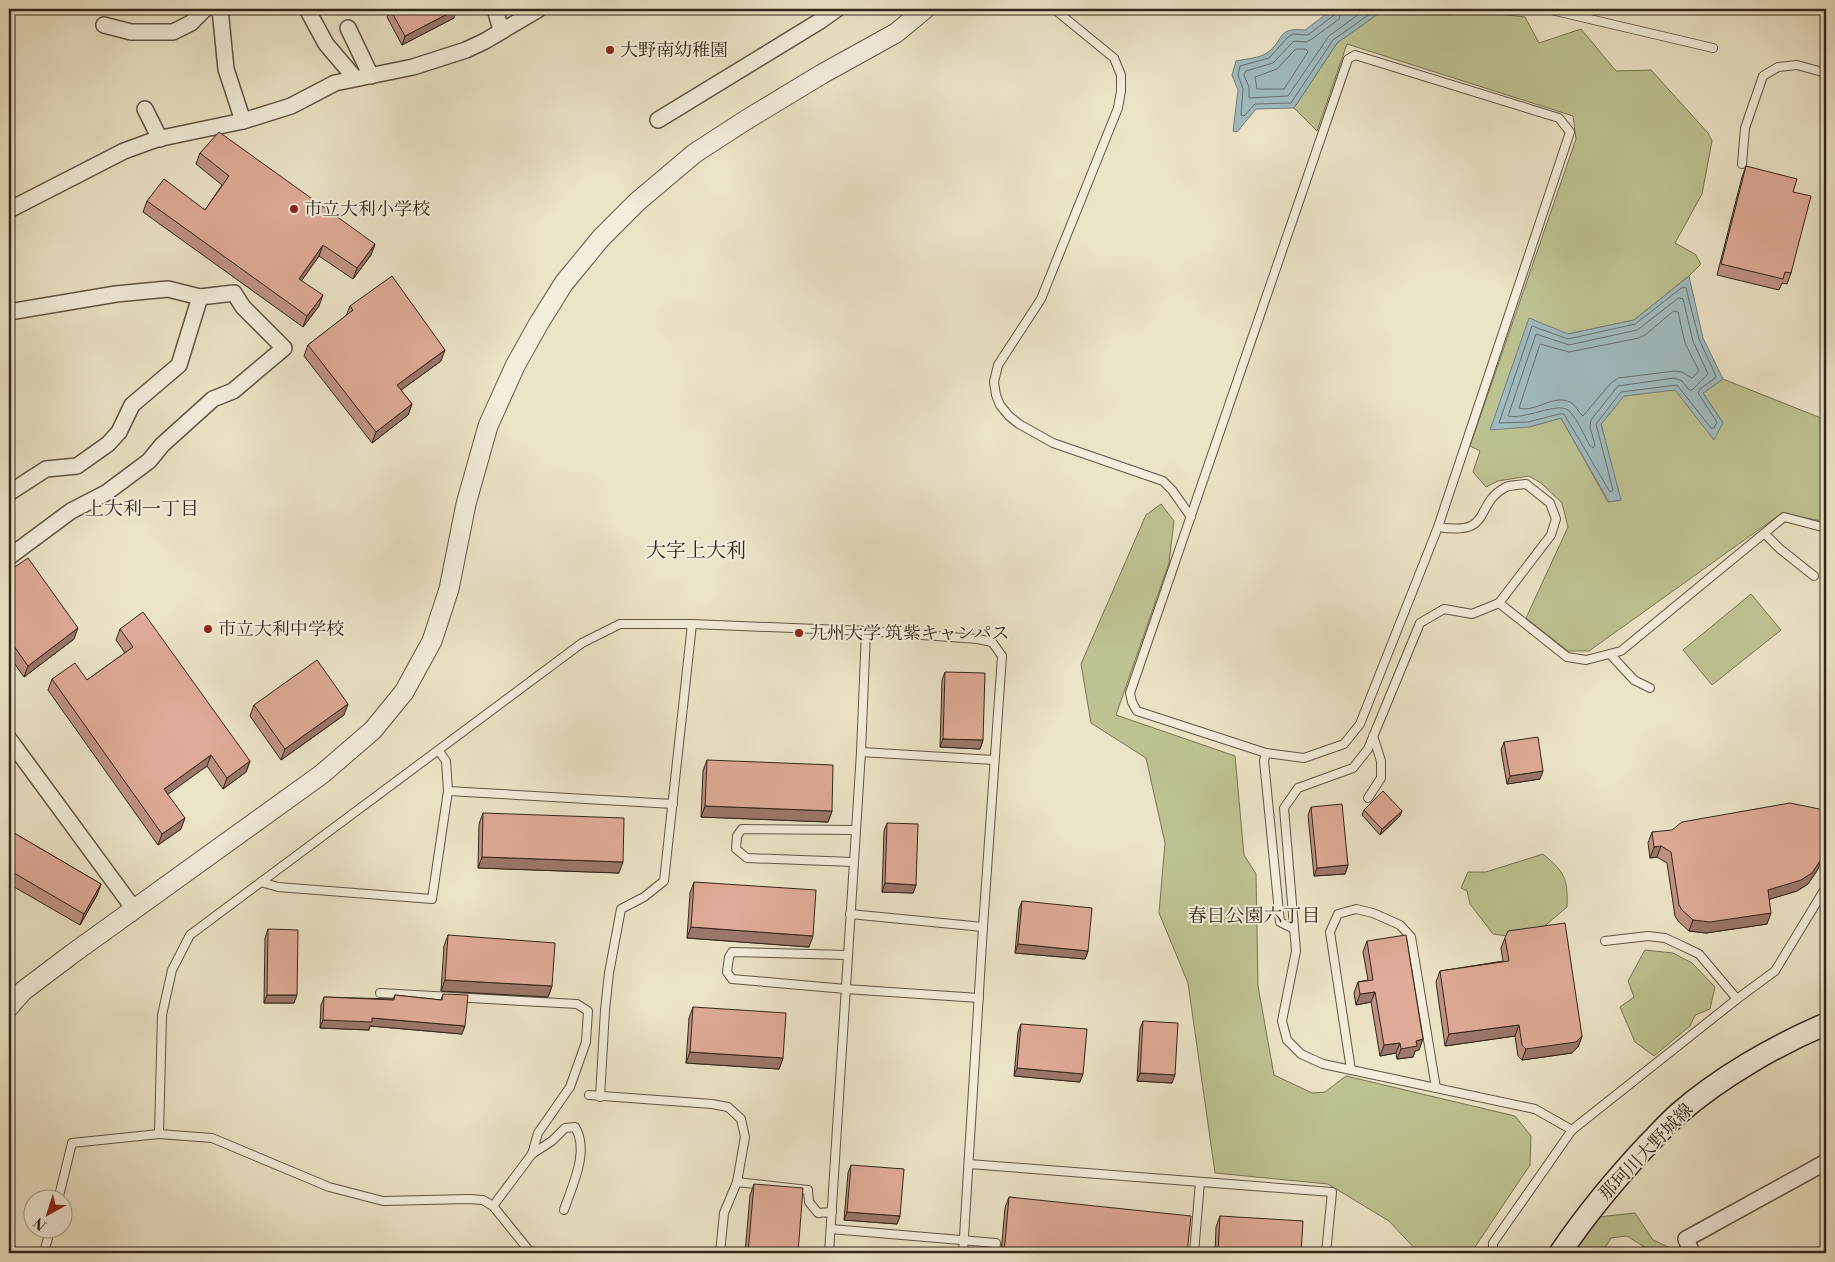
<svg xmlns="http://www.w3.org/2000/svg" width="1835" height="1262" viewBox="0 0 1835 1262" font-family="'Libre Bodoni','Noto Serif JP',serif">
<rect width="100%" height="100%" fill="#ece4c7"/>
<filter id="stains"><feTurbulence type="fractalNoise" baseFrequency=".004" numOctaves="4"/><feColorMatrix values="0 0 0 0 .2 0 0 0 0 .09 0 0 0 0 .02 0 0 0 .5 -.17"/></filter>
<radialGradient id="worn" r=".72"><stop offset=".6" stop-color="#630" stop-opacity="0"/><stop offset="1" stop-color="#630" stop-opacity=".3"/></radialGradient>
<!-- green -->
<g fill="#bec291" stroke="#787456">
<polygon points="1385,9 1416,9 1449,15 1480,12 1525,17 1539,43 1581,29 1616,71 1651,70 1708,133 1712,141 1702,194 1675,243 1695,254 1701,264 1689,276 1634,320 1568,334 1529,427 1561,418 1608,502 1620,500 1601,424 1624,396 1675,389 1723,423 1703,393 1723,379 1826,420 1826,522 1782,513 1589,651 1568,651 1526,618 1568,527 1562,503 1541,483 1529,476 1498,481 1486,487 1473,472 1480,451 1470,446 1576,139 1573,116 1347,44 1317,131 1294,108 1337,43"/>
<polygon points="1161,504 1174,521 1169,563 1116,715 1235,756 1244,855 1256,874 1258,986 1274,1075 1312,1093 1325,1092 1346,1076 1515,1116 1531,1136 1530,1165 1475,1247 1474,1253 1419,1253 1389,1221 1328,1184 1215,1173 1188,983 1159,913 1165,843 1146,758 1091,723 1081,664 1146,515"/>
<polygon points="1751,594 1781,630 1712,685 1683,650"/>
<path d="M1543 854C1565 872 1568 879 1567 907L1529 939 1493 934 1470 904 1467 891 1461 888 1468 872H1486Z"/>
<polygon points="1645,950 1673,953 1692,963 1715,987 1710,1009 1695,1015 1690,1026 1654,1056 1635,1042 1620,1007 1634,997 1628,981"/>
<polygon points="1635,1213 1653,1240 1675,1250 1676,1253 1654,1253 1627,1236 1611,1238 1602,1253 1573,1253 1598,1217"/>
</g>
<!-- water -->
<g fill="#9fbbc0" stroke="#747f7e">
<path d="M1333 9H1385L1337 43 1294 108 1256 109 1237 132 1233 131 1238 90 1232 75 1236 61C1245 59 1260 58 1267 53 1285 40 1276 27 1305 30Z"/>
<polygon points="1689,276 1703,338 1723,379 1703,393 1723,423 1714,440 1675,390 1624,396 1601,424 1621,500 1609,502 1561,418 1529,427 1490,430 1529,318 1568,334 1634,320"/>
</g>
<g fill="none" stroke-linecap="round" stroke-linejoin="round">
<!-- shore -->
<g stroke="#69706e" stroke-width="1">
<polyline points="1336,9 1334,15 1308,35 1293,34 1288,37 1269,58 1240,66 1238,75 1243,89 1241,115 1244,116 1255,104 1291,103 1333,40 1377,9"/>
<polyline points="1342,9 1339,19 1312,39 1306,42 1294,41 1273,63 1246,71 1244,75 1249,87 1249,98 1288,96 1329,36 1366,9"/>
<polygon points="1296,49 1306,49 1308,52 1284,89 1257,89 1255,77 1277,69"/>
<polygon points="1683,287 1686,288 1699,339 1716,376 1715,378 1700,389 1698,393 1717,422 1714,428 1711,428 1677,385 1621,392 1596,424 1613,490 1610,492 1564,414 1559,414 1528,422 1499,423 1532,326 1568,339 1635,324"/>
<path d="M1679 298 1683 299 1693 341 1708 374 1692 390H1689L1682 381 1674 378 1618 386 1591 420 1590 427 1595 445 1593 448 1590 446C1585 437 1576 416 1568 410 1557 402 1524 420 1508 416L1536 334 1569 345 1637 330Z"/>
<path d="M1674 311 1678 312 1685 343 1699 371 1692 378 1682 372 1675 371 1618 378 1610 384 1583 416C1578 412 1576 405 1570 402 1553 394 1535 413 1519 408L1540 344 1569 352 1639 338 1645 335Z"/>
</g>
<!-- service casing -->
<g stroke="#615546" stroke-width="10">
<g id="service">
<polyline points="1054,9 1114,58 1121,75 1121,91 1118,108 1041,299 998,365 994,382 996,395 1000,405 1009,416 1019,424 1053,443 1163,481 1172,490 1191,517"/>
<polyline points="1547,9 1713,48"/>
<polyline points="1742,164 1745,128 1763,76 1778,67 1797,65 1826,73"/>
<path d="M1438 527 1360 724 1344 744 1304 758 1266 753 1137 711 1132 702 1130 693 1348 59 1355 55 1559 118 1570 132 1438 527C1495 536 1472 505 1506 487 1511 485 1520 485 1526 484L1550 503 1556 519 1551 535 1499 603 1567 657 1586 660 1621 651 1784 517 1826 528"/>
<polyline points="1765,534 1780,549 1814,576"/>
<polyline points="1499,603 1472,614 1444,609 1420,623 1368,749 1353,768 1298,788 1284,808 1296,951 1282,1021 1287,1040 1301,1054 1323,1064 1535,1109 1572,1130"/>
<polyline points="1610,654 1634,680 1650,688"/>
<polyline points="861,752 994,760"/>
<polyline points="1266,753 1264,761 1280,922 1294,929"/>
<polyline points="448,791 673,804"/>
<polyline points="1368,798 1381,778 1381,761 1373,736"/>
<polyline points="853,862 747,858 736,849 737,836 742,829 856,830"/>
<polyline points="261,882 278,887 432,899 448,791 446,761 439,751"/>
<polyline points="850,914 983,927"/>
<polyline points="1605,941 1648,936 1665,938 1678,944 1699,954 1737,999"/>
<polyline points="847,955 732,952 729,957 727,972 732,979 846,989 979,998"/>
<polyline points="380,993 577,1004 588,1011 586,1042 570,1087 538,1133 532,1154 493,1206"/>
<polyline points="1351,1070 1330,932 1338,914 1356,909 1373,913 1400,925 1411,937 1436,1088"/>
<polyline points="589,1095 712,1104 728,1107 741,1119 745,1137 737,1182 724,1213 720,1253"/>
<polyline points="600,1097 605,1010 609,973 621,909 644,897 664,881 692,624"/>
<polyline points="159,1134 162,1015 172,970 190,935 582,643 620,624 692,624 866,631 978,639 992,642 1002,656 983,927 963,1253"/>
<path d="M532 1154 552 1141 565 1128 575 1127C590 1151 572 1186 564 1210"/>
<polyline points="969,1164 1332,1192 1326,1253"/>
<polyline points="737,1182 808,1190 809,1202 818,1213 832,1212"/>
<polyline points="58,1200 72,1143 159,1134 212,1138 329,1187 383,1201 469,1199 483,1200 493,1206 531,1253"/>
<polyline points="831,1229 996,1243 995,1253"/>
<polyline points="44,1253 50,1230"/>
<polyline points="829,1253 861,752 866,631"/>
<polyline points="1194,1253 1200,1182"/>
<polyline points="1493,1253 1493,1243 1572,1130 1737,999 1775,971 1826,887"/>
</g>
</g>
<!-- minor casing -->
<g stroke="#615546" stroke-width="18">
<g id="minor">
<polyline points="220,9 226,69 243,121"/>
<polyline points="307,9 326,44 355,78"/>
<polyline points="495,9 501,30"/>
<polyline points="104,25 131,32 173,32 191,23 205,9"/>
<polyline points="348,28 371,76"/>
<polyline points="145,109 160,139"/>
<polyline points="658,120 820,21 837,9"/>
<polyline points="9,210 124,151 157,139 243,121 291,106 335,83 413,67 466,50 485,41 539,9"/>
<polyline points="9,312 116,294 168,289 200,297 179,365 132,405 119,432 108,444 77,466 46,469 9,493"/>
<polyline points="9,557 71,511 106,493 149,461 162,445 213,399 233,391 284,348 243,307 234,293 200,297"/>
<polyline points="9,739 134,909"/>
<polyline points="1692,1253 1686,1239 1826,1162"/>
</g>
</g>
<!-- tertiary casing -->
<g stroke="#615546" stroke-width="21">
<polyline id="tertiary" points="9,1007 23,991 72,954 322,774 373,730 404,692 432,641 449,589 466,504 488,426 515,366 539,323 564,283 601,238 637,202 695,153 746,120 822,74 896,33 925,9"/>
</g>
<!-- secondary casing -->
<g stroke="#33251b" stroke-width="24">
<path id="secondary" d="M1560 1253C1587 1213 1618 1176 1651 1141 1660 1132 1668 1123 1678 1114 1719 1078 1776 1045 1826 1024"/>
</g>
<!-- service -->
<use href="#service" stroke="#f3eddb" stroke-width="8"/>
<!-- minor -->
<use href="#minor" stroke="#f3eddb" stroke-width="15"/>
<!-- tertiary -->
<use href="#tertiary" stroke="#f3eddb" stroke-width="19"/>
<!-- secondary -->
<use href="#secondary" stroke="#f3eddb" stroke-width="21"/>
</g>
<!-- wall -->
<g fill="#c09282" stroke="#33251b">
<polygon points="390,9 454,18 402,45 387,17"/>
<polygon points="200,153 375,244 371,255 353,279 319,256 301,281 319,306 303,327 143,212 147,201 205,210 222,185 196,164"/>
<polygon points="1746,166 1793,192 1791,273 1787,284 1782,283 1779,290 1717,275 1742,177"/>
<polygon points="350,306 441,361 401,390 412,404 408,415 372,443 304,356 308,345 346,316"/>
<polygon points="9,571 74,639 24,677 9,656"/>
<polygon points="120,629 250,761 246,772 223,789 207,766 167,794 181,829 158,845 48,690 52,679 87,680 125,653 116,640"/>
<polygon points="945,672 983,740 980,749 940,747 942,680"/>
<polygon points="254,705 344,715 281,760 250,716"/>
<polygon points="1504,742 1540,779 1507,784 1501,750"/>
<polygon points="707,760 832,811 828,822 701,817 703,771"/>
<polygon points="1311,807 1348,865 1345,874 1314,876 1308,815"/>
<polygon points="1364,810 1400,816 1380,835 1362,815"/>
<polygon points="483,813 619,873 478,868 479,824"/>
<polygon points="887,823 916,885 913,893 882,892 884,831"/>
<polygon points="9,830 101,884 97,895 80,925 9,884"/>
<polygon points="1652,832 1818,869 1808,884 1797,891 1769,899 1767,924 1706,933 1689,931 1678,921 1675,916 1667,863 1657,857 1650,858 1648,843"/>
<polygon points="694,882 809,947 687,938 690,893"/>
<polygon points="1022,901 1088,951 1085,959 1015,953 1019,909"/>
<polygon points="268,929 294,1003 264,1003 265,938"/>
<polygon points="448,935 552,986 548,997 441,991 444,946"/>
<polygon points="1505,938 1582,1036 1578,1047 1572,1053 1522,1060 1518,1056 1515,1036 1445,1046 1436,982 1440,971 1503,961 1501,948"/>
<polygon points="1367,941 1419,1050 1415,1051 1413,1057 1397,1059 1396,1053 1380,1056 1371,1002 1356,1005 1354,993 1358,982 1368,980 1363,952"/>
<polygon points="443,994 462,1034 370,1026 369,1030 320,1028 321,1005 324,997 393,999 395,995 441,1000"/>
<polygon points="693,1007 783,1058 779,1069 686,1063 689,1018"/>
<polygon points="1143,1021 1172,1083 1137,1081 1140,1029"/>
<polygon points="1021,1024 1080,1082 1014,1076 1018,1032"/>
<polygon points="851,1165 900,1216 897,1224 844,1220 848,1173"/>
<polygon points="754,1184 798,1253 745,1253 750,1195"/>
<polygon points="1009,1197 1187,1253 1001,1253 1005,1208"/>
<polygon points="1220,1216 1301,1253 1215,1253 1216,1227"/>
</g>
<!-- shaded-wall -->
<g fill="#9c776a" stroke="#33251b">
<polygon points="457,9 454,18 402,45 405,36"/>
<polygon points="375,244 371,255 353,279 357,268"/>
<polygon points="323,245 319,256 295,290 299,279"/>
<polygon points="323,295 319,306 303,327 307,316"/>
<polygon points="445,350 441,361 393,396 397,385"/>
<polygon points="412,404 408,415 372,443 376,432"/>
<polygon points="78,628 74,639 24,677 28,666"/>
<polygon points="348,704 344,715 281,760 285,749"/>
<polygon points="943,739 983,740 980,749 940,747"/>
<polygon points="211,755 207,766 160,800 164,789"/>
<polygon points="250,761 246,772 223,789 227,778"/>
<polygon points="1543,771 1540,779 1507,784 1510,776"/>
<polygon points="705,806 832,811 828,822 701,817"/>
<polygon points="1402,811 1400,816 1380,835 1382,829"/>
<polygon points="185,818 181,829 158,845 162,834"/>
<polygon points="1661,846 1657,857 1650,858 1654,847"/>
<polygon points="482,857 623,862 619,873 478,868"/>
<polygon points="1822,858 1818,869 1808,884 1797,891 1764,901 1768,890"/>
<polygon points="1348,865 1345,874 1314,876 1317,868"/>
<polygon points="885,883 916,885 913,893 882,892"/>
<polygon points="101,884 97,895 80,925 84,914"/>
<polygon points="1771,913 1767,924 1706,933 1689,931 1693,920"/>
<polygon points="691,927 813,936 809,947 687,938"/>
<polygon points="1018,944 1088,951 1085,959 1015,953"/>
<polygon points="445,980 552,986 548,997 441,991"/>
<polygon points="1375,992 1371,1002 1356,1005 1360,994"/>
<polygon points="267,995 297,995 294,1003 264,1003"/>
<polygon points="372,1018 465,1026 462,1034 370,1026 369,1030 320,1028 323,1020"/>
<polygon points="1519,1025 1515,1036 1445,1046 1449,1034"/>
<polygon points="1582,1036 1578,1047 1572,1053 1522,1060 1526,1049"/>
<polygon points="1423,1039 1419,1050 1415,1051 1413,1057 1397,1059 1401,1049 1416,1041"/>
<polygon points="1400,1043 1396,1053 1380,1056 1384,1045"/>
<polygon points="690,1052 783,1058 779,1069 686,1063"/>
<polygon points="1017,1068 1083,1074 1080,1082 1014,1076"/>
<polygon points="1140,1073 1175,1075 1172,1083 1137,1081"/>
<polygon points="847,1212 900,1216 897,1224 844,1220"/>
</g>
<!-- building -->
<g fill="#dfaa97" stroke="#33251b">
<polygon points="390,9 457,9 405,36"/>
<polygon points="219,132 375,244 357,268 323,245 299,279 323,295 307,316 147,201 164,179 205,210 229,176 200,153"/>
<polygon points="1746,166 1797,179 1793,192 1811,196 1791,273 1785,272 1783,279 1721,264"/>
<polygon points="392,276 445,350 397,385 412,404 376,432 308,345 353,310 350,306"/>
<polygon points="28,558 78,628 28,666 9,639 9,571"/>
<polygon points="143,612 250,761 227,778 211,755 164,789 185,818 162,834 52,679 75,663 87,680 133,647 120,629"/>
<polygon points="317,660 348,704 285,749 254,705"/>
<polygon points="945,672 985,673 983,740 943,739"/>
<polygon points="1538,737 1543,771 1510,776 1504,742"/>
<polygon points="707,760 833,765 832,811 705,806"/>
<polygon points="1383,791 1402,811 1382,829 1364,810"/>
<polygon points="1790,803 1824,810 1825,846 1822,858 1812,873 1801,880 1768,890 1771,913 1710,922 1693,920 1682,910 1679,905 1671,852 1661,846 1654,847 1652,832 1672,830 1682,822"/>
<polygon points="1342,804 1348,865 1317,868 1311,807"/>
<polygon points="483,813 624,818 623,862 482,857"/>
<polygon points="887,823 918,824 916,885 885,883"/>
<polygon points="9,830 101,884 84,914 9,870"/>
<polygon points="694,882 816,890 813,936 691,927"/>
<polygon points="1022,901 1092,908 1088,951 1018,944"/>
<polygon points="1565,923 1582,1036 1576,1042 1526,1049 1522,1045 1519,1025 1449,1034 1440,971 1509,961 1505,938 1508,931"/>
<polygon points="268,929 298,930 297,995 267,995"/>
<polygon points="448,935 555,943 552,986 445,980"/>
<polygon points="1406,935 1423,1039 1416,1041 1417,1046 1401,1049 1400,1043 1384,1045 1375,992 1360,994 1358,982 1373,980 1367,941"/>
<polygon points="443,994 468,995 465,1026 372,1018 372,1022 323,1020 324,997 394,1000 395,995 442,1000"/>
<polygon points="693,1007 786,1013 783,1058 690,1052"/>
<polygon points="1143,1021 1178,1023 1175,1075 1140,1073"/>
<polygon points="1021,1024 1087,1029 1083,1074 1017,1068"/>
<polygon points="851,1165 904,1169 900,1216 847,1212"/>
<polygon points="754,1184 803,1188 798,1253 748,1253"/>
<polygon points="1009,1197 1191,1216 1187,1253 1004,1253"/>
<polygon points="1220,1216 1303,1221 1301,1253 1218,1253"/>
</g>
<!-- markers -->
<g fill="#8f2418" stroke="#f3eddb" stroke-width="2">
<circle cx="610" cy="50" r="5"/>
<circle cx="294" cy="209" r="5"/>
<circle cx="208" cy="629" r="5"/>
<circle cx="799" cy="633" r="5"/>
</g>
<g text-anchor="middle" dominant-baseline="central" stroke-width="4" stroke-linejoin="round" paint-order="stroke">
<!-- poi labels -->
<g font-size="18" fill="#33251b" stroke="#f3eddb" text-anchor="start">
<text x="620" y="50">大野南幼稚園</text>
<text x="304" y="209">市立大利小学校</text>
<text x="218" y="629">市立大利中学校</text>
<text x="809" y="633">九州大学 筑紫キャンパス</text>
</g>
<!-- street labels -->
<g font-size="18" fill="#33251b" stroke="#f3eddb">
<text transform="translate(1646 1152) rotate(-46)">那珂川大野城線</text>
</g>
<!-- neighbourhood labels -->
<g font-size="19" fill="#33251b" stroke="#f3eddb">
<text x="142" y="509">上大利一丁目</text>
<text x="1254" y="916">春日公園六丁目</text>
</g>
<!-- quarter labels -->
<g font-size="20" fill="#33251b" stroke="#f3eddb">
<text x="696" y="551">大字上大利</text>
</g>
</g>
<!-- margin -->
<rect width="1835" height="1262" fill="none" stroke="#ece4c7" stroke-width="30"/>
<rect x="10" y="10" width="1815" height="1242" fill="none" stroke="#33251b" stroke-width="2.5"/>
<rect x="15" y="15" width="1805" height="1232" fill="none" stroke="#33251b"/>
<!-- north arrow -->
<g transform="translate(48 1214) rotate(219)"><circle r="24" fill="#f3eddb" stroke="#a69d8e"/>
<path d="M0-4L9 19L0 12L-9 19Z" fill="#8f2418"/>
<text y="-8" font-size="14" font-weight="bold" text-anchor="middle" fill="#33251b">N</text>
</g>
<rect width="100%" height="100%" filter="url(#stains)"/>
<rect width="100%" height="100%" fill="url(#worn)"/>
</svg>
